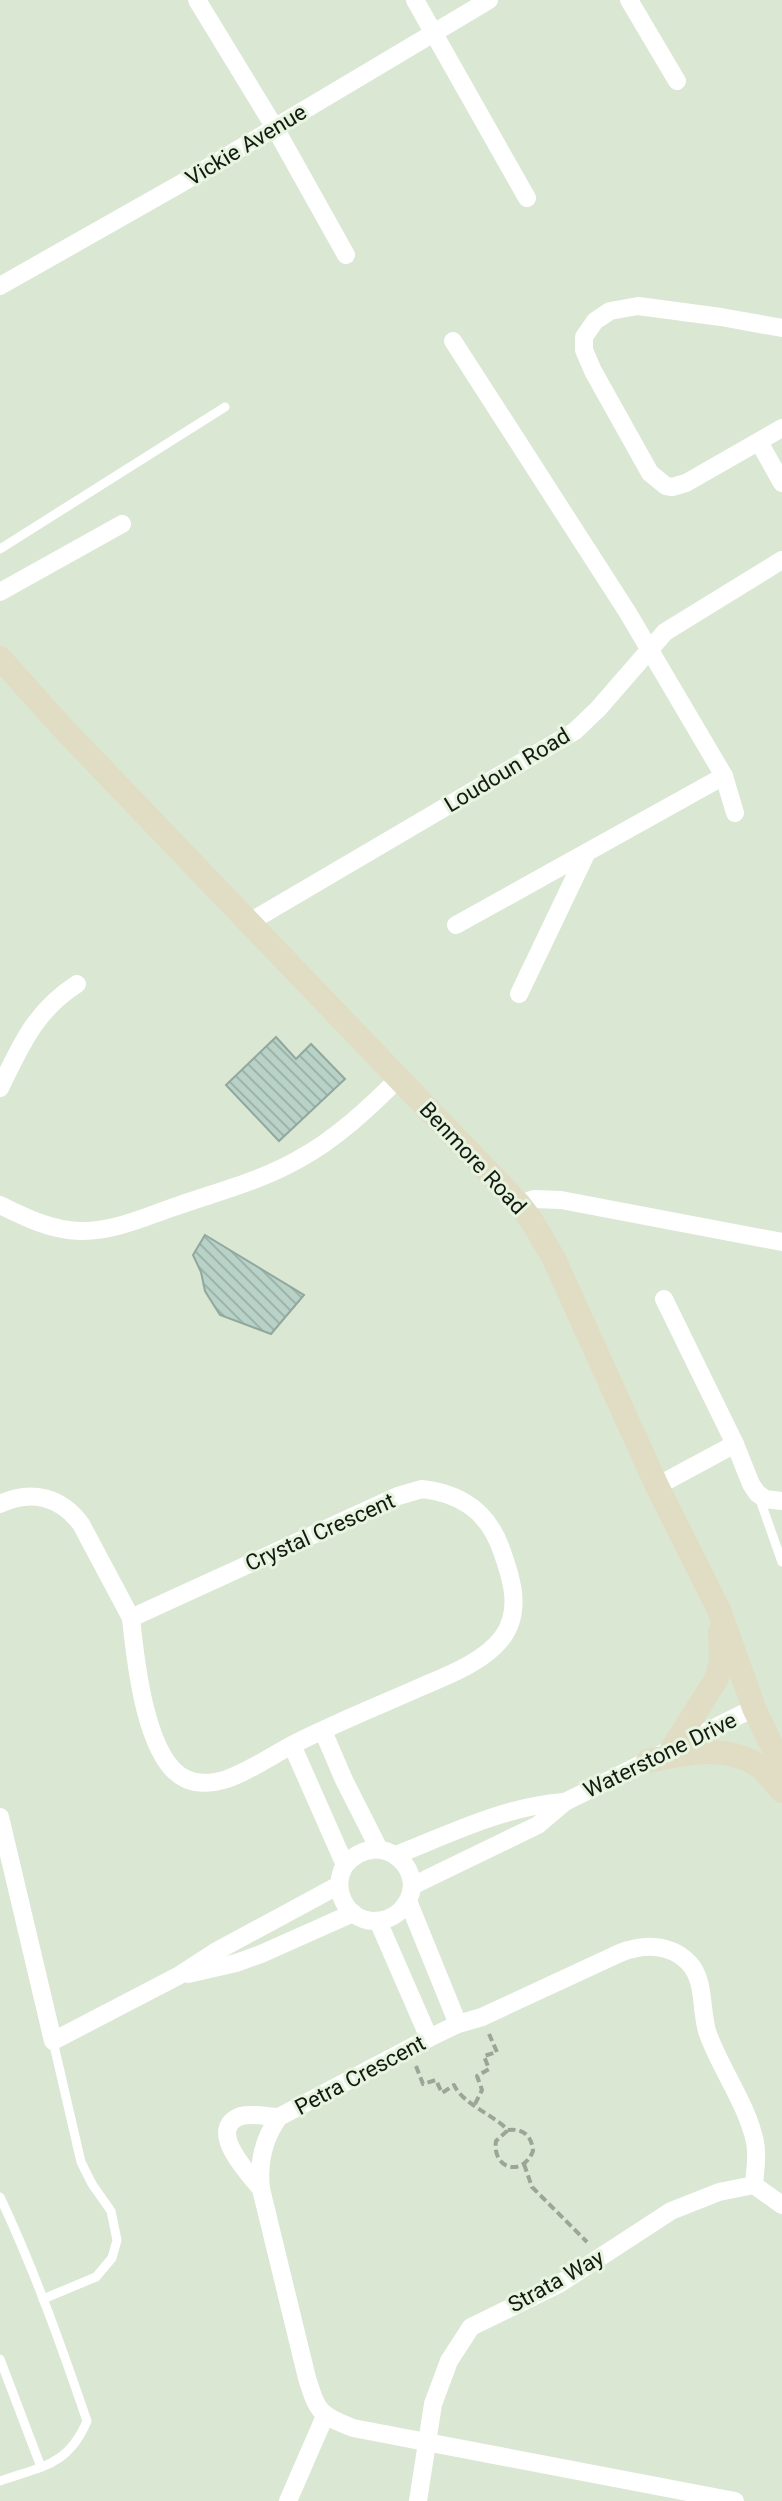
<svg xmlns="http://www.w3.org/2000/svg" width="782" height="2501" viewBox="0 0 782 2501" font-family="Roboto,sans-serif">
<defs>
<pattern id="building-back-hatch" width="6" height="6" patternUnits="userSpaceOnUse" patternTransform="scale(2)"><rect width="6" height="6" fill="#b9d2c8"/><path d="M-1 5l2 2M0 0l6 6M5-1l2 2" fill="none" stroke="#9eb4ab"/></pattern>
</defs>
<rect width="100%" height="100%" fill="#dae7d3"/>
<!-- building -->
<g fill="url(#building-back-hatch)" stroke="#90a89e" stroke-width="2">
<polygon points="276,1037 296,1059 311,1044 345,1079 279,1141 226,1085"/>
<polygon points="205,1235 304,1295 271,1334 220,1315 205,1291 201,1272 193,1255"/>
</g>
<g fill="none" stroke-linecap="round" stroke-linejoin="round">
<!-- path -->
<g stroke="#9ba696" stroke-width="4" stroke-dasharray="8 4" stroke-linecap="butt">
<path d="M416 2066 423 2084 436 2080 442 2093 454 2085C463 2104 492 2114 508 2130 523 2128 532 2136 533 2151 523 2177 492 2170 496 2141L508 2130"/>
<polyline points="475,2104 482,2090 477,2076 489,2069 484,2056 497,2052 489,2034"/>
<polyline points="524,2164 532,2187 587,2242"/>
</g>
<!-- lane -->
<g stroke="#fff" stroke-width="9">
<polyline points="0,549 225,407"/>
<polyline points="759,1497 782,1562"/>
<path d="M0 2197C34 2269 61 2345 87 2421 68 2466 42 2466 0 2481"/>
<polyline points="43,2299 96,2277 112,2258 117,2240 111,2211 92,2184 81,2162 53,2041"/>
<polyline points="0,2359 41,2467"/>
</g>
<!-- street -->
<g stroke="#fff" stroke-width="18">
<polyline points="197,0 275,128 346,255"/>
<polyline points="415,0 527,198"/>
<polyline points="629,0 677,81"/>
<polyline points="0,286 180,184 489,0"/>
<polyline points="782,328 721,317 638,306 610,311 595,321 584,337 584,350 593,371 650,473 666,486 672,487 686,483 782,428"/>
<polyline points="453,341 628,613 724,776 735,813"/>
<polyline points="759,442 782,483"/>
<polyline points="0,592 122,524"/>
<polyline points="248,923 575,731 598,709 665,632 782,560"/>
<polyline points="456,925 724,776"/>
<polyline points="519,994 586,854"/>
<path d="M0 1088C21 1045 35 1011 77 984"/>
<polyline points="519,1204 534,1199 561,1200 782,1242"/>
<path d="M0 1205C26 1218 51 1230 80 1231 112 1232 145 1217 174 1207 216 1192 261 1181 299 1159 336 1139 369 1108 398 1079"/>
<polyline points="664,1299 735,1444 751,1484 757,1493 765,1499 782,1501"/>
<polyline points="657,1486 735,1444"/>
<path d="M422 1489C459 1493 486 1510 500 1546 511 1576 523 1610 502 1638 482 1664 443 1677 414 1690 373 1708 331 1725 292 1745 271 1756 250 1771 227 1779 214 1783 199 1785 186 1779 145 1761 135 1657 131 1618L398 1496Z"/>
<path d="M0 1504C31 1489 61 1497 81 1524L131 1618"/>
<polyline points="323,1731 344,1780 379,1849"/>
<path d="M292 1745 345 1865C331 1888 345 1919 373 1921 384 1921 394 1917 401 1910 435 1874 381 1824 345 1865"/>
<polyline points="0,1817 53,2041 178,1976 215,1952 339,1885"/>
<path d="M396 1855C452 1833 505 1806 565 1802"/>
<polyline points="412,1886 538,1825 565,1802 754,1708"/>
<polyline points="408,1901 458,2024"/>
<polyline points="378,1921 429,2038"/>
<polyline points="188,1974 236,1963 261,1954 353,1913"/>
<path d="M261 2189C249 2174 205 2129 241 2116 252 2113 268 2117 279 2117"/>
<polyline points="288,2501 325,2416"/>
<polyline points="418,2501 433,2404 449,2361 471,2327 559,2284 671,2211 719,2192 754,2185"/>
<path d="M735 2501 353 2428C319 2414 318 2413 307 2378L261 2189C258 2162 263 2139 279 2117L427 2039 458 2024 482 2017 620 1953C643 1944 670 1943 689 1963 706 1981 700 2012 708 2034 721 2070 747 2104 755 2142 758 2156 755 2171 754 2185L782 2205"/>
</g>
<!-- secondary -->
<g stroke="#e1ddc5" stroke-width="24">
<polyline points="0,658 59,724 519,1204 532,1221 554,1259 657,1486 719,1610 754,1708 782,1768"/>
<polyline points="672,1749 717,1678 721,1660 720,1632"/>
<path d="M648 1761C685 1753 727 1743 760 1767 768 1774 775 1783 782 1791"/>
</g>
</g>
<g text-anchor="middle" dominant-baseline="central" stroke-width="6" stroke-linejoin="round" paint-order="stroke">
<!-- street labels -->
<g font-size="22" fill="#141911" stroke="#e7f5e0">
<text transform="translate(246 145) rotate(-31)">Vickie Avenue</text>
<text transform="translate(507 770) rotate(-31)">Loudoun Road</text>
<text transform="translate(473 1158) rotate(47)">Benmore Road</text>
<text transform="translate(320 1532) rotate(-24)">Crystal Crescent</text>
<text transform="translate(660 1755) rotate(-26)">Waterstone Drive</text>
<text transform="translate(360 2075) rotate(-28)">Petra Crescent</text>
<text transform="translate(556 2281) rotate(-29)">Strata Way</text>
</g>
</g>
</svg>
